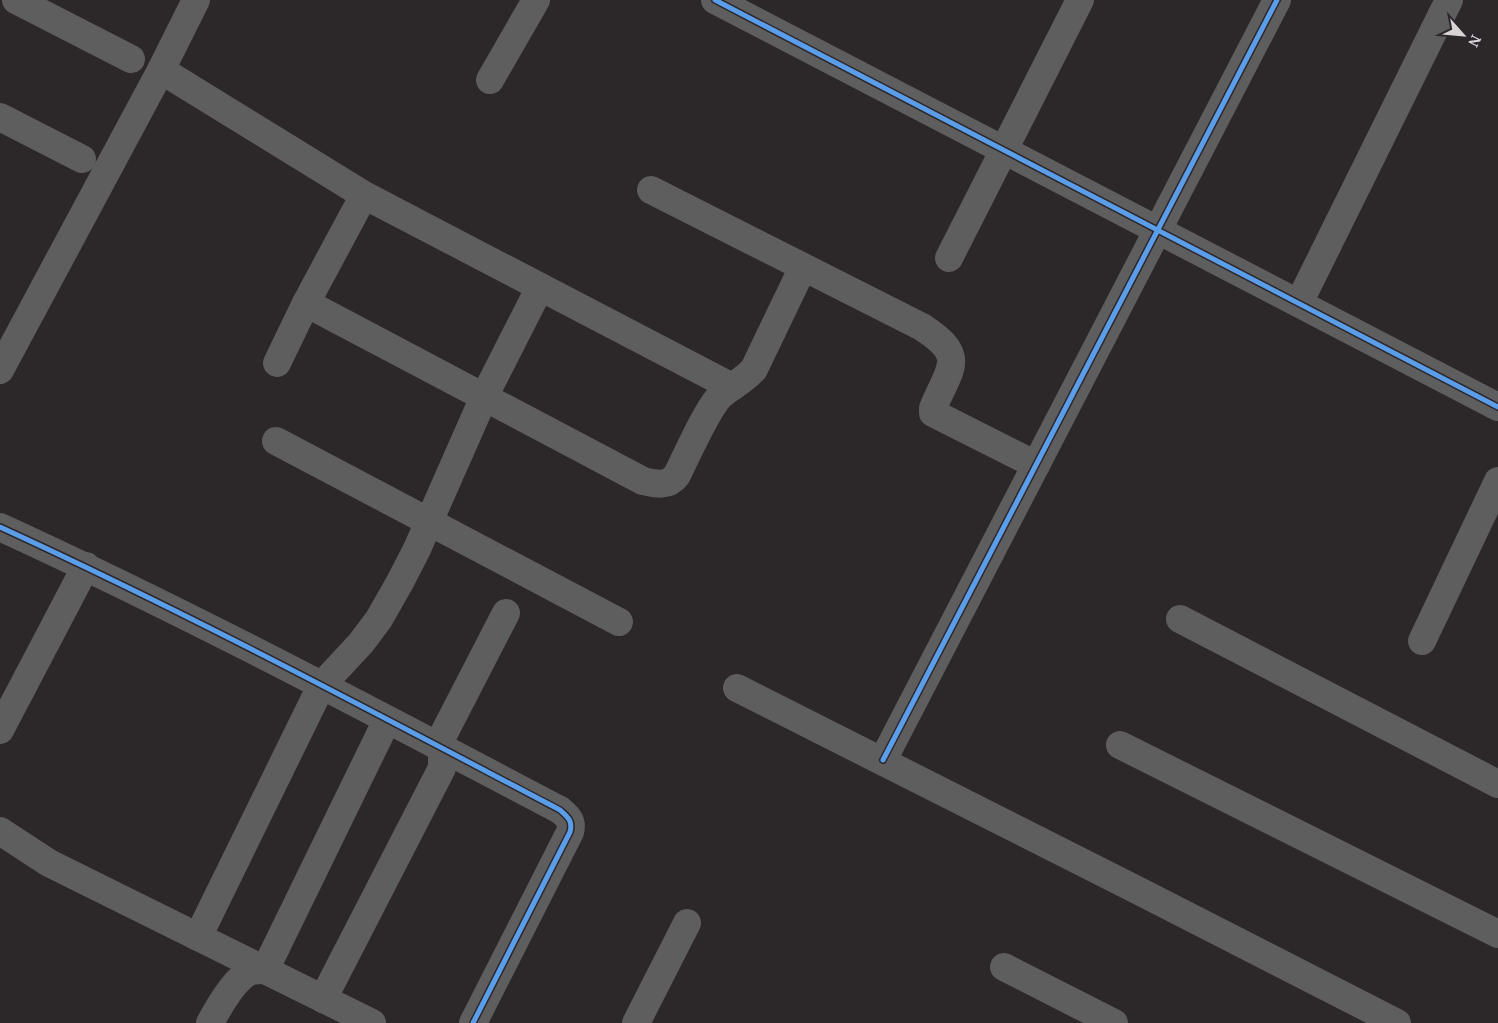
<svg xmlns="http://www.w3.org/2000/svg" width="1498" height="1023" viewBox="0 0 1498 1023" font-family="'Noto Serif',serif">
<rect width="100%" height="100%" fill="#2c282a"/>
<g fill="none" stroke-linecap="round" stroke-linejoin="round">
<!-- minor -->
<g stroke="#5f5e5f" stroke-width="28">
<polyline points="16,0 131,59"/>
<polyline points="715,0 1498,407"/>
<polyline points="161,70 364,195 732,387"/>
<polyline points="490,80 536,0"/>
<polyline points="0,117 82,159"/>
<path d="M651 190 922 327C968 357 950 367 933 408V413L1036 465"/>
<polyline points="949,258 1080,0"/>
<path d="M306 303 643 481C656 484 668 487 677 475 687 455 706 411 720 396 731 386 744 381 754 369L803 267"/>
<polyline points="1299,303 1449,0"/>
<polyline points="277,363 306,303 364,195"/>
<polyline points="0,370 161,70 196,0"/>
<polyline points="276,441 619,622"/>
<path d="M0 527C190 614 375 713 560 810 568 817 573 821 570 832L473 1023"/>
<polyline points="1180,619 1498,784"/>
<polyline points="1422,641 1498,481"/>
<polyline points="737,688 1137,890 1397,1023"/>
<polyline points="0,730 86,566"/>
<polyline points="1120,745 1498,934"/>
<polyline points="883,760 1277,0"/>
<polyline points="0,831 49,863 372,1023"/>
<polyline points="198,937 321,686 361,643 379,619 400,582 417,549 484,397 540,287"/>
<polyline points="1004,967 1114,1023"/>
<polyline points="323,999 442,768 442,737 506,613"/>
<path d="M210 1023C218 1008 234 980 249 972 254 970 260 970 265 970L387 720"/>
<polyline points="636,1023 687,923"/>
</g>
<!-- cycleway casing -->
<g stroke="#2d272b" stroke-width="8">
<g id="cycleway">
<polyline points="715,0 1498,407"/>
<path d="M0 527C190 614 375 713 560 810 568 817 573 821 570 832L473 1023"/>
<polyline points="883,760 1277,0"/>
</g>
</g>
<!-- cycleway -->
<use href="#cycleway" stroke="#5a9eea" stroke-width="5"/>
</g>
<!-- north arrow -->
<g transform="translate(1463 35) rotate(117)" stroke="#2d272b" stroke-width="4" paint-order="stroke">
<path d="M0-4L9 19L0 12L-9 19Z" fill="#d8d4d6"/>
<text y="-8" font-size="14" font-weight="bold" text-anchor="middle" fill="#d8d4d6">N</text>
</g>
</svg>
